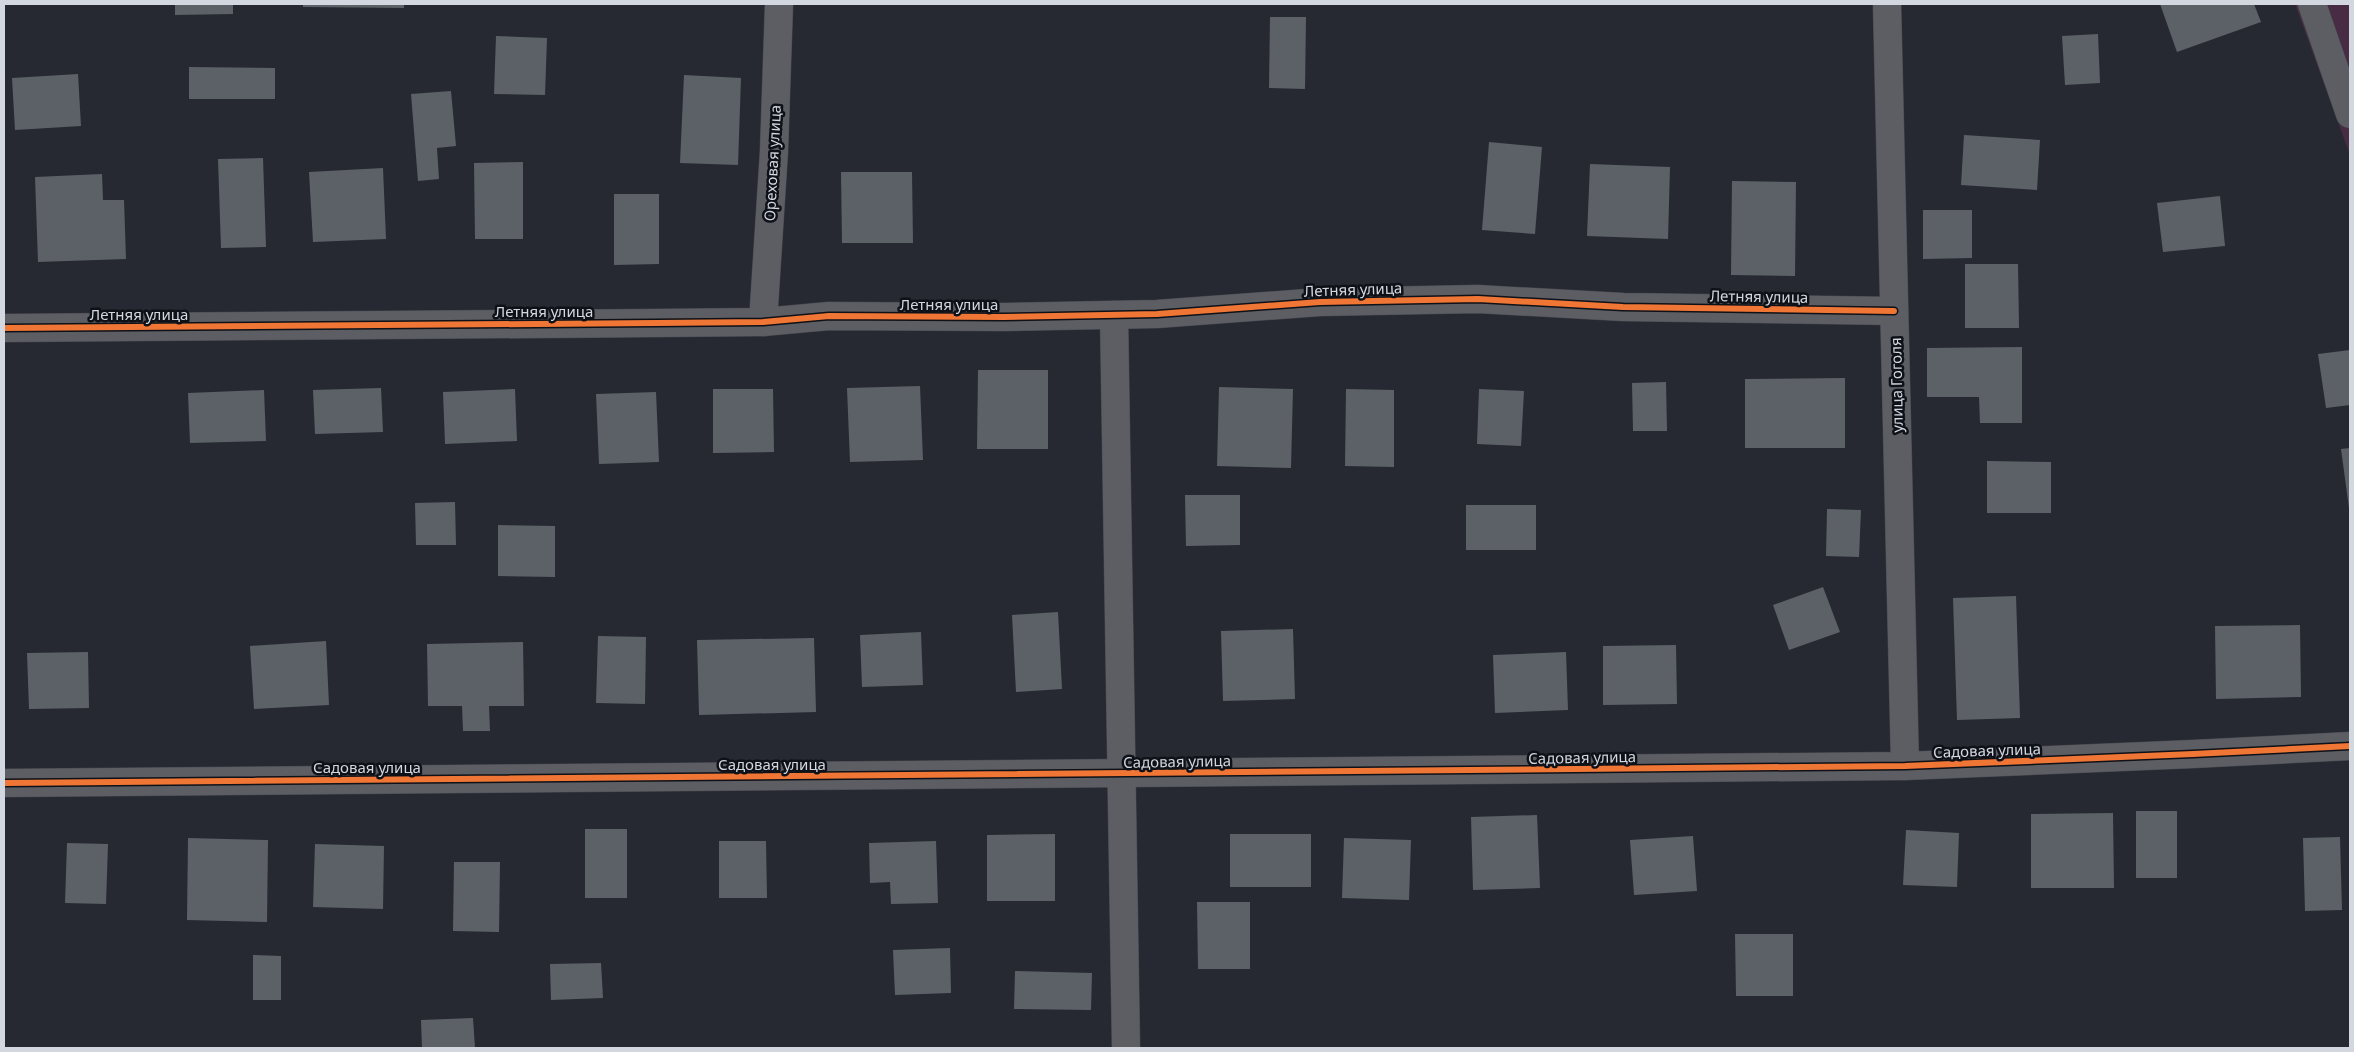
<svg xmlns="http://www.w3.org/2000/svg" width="2354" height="1052" viewBox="0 0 2354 1052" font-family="'Noto Sans',sans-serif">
<rect width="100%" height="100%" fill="#262931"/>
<!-- green -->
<polygon fill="#482c44" points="2295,4 2350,4 2350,155"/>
<!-- building -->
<g fill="#5c6167">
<polygon points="175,4 233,4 233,14 175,15"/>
<polygon points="303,4 404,4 404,8 303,7"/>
<polygon points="2160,4 2254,4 2261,22 2177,52"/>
<polygon points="1270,17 1306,17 1305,89 1269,88"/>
<polygon points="2098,34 2100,83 2065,85 2062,36"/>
<polygon points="496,36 547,38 545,95 494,94"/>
<polygon points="189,67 275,68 275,99 189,99"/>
<polygon points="78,74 81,126 15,130 12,78"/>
<polygon points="684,75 741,78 738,165 680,163"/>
<polygon points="451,91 456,146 437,148 439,179 418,181 411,94"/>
<polygon points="1964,135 2040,140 2037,190 1961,185"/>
<polygon points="1489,142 1542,147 1535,234 1482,230"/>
<polygon points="263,158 266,247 221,248 218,159"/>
<polygon points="523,162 523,239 475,239 474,163"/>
<polygon points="1590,164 1670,167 1668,239 1587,236"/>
<polygon points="383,168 386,239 313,242 309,172"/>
<polygon points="841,172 912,172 913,243 842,243"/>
<polygon points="102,174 103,200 124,200 126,259 38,262 35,177"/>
<polygon points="1732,181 1796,182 1795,276 1731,275"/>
<polygon points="614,194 659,194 659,264 614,265"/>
<polygon points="2220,196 2225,246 2163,252 2157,203"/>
<polygon points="1923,210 1972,210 1972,258 1923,259"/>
<polygon points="1965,264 2018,264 2019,328 1965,328"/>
<polygon points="2022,347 2022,423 1980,423 1979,397 1927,397 1927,348"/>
<polygon points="2350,350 2350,405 2326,408 2318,354"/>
<polygon points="978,370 1048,370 1048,449 977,449"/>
<polygon points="1845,378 1845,448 1745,448 1745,379"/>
<polygon points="1666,382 1667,431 1633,431 1632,383"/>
<polygon points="920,386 923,460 850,462 847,388"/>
<polygon points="1219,387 1293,389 1291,468 1217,466"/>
<polygon points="381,388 383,432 315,434 313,390"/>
<polygon points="515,389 517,441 445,444 443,392"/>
<polygon points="713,389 773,389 774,452 713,453"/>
<polygon points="1346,389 1394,390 1394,467 1345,466"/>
<polygon points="1479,389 1524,391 1521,446 1477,444"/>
<polygon points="264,390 266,441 190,443 188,393"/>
<polygon points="656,392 659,462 599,464 596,394"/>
<polygon points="2350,448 2350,508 2349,508 2341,449"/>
<polygon points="1987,461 2051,462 2051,513 1987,513"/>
<polygon points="1185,495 1240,495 1240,545 1186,546"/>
<polygon points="455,502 456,545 416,545 415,503"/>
<rect x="1466" y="505" width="70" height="45"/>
<polygon points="1827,509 1861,510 1859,557 1826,556"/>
<polygon points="498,525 555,526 555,577 498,576"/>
<polygon points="1823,587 1840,632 1789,650 1773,605"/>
<polygon points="2016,596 2020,718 1957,720 1953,598"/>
<polygon points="1058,612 1062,689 1016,692 1012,615"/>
<polygon points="2300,625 2301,697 2216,699 2215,626"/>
<polygon points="1293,629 1295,699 1223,701 1221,631"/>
<polygon points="921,632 923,685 862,687 860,635"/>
<polygon points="598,636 646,637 645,704 596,703"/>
<polygon points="814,638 816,712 699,715 697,640"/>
<polygon points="326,641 329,705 254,709 250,646"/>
<polygon points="523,642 524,706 489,706 490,731 463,731 462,706 428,706 427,644"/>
<polygon points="1676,645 1677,704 1603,705 1603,646"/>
<polygon points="88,652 89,708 29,709 27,653"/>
<polygon points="1566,652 1568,710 1495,713 1493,655"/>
<rect x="2136" y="811" width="41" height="67"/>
<polygon points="2113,813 2114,888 2031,888 2031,814"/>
<polygon points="1537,815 1540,888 1473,890 1471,817"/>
<rect x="585" y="829" width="42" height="69"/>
<polygon points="1906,830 1959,833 1957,887 1903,885"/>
<polygon points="1055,834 1055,901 987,901 987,835"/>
<rect x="1230" y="834" width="81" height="53"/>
<polygon points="1693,836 1697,891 1634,895 1630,840"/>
<polygon points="2340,837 2342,910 2305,911 2303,838"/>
<polygon points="188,838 268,840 267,922 187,920"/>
<polygon points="1344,838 1411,840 1409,900 1342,898"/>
<polygon points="719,841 766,841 767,898 719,898"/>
<polygon points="936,841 938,903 891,904 890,882 870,883 869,843"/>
<polygon points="67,843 108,844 106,904 65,903"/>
<polygon points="315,844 384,846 383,909 313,907"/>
<polygon points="454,862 500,862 499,932 453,931"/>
<polygon points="1197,902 1250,902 1250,969 1198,969"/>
<polygon points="1735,934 1793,934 1793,996 1736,996"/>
<polygon points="950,948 951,993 895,995 893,950"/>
<polygon points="253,955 281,956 281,1000 253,1000"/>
<polygon points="601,963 603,998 551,1000 550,964"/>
<polygon points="1015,971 1092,973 1091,1010 1014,1009"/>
<polygon points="473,1018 475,1048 422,1048 421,1020"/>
</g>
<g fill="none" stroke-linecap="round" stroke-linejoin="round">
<!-- street casing -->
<g stroke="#43464d" stroke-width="29">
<g id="street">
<polyline points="1887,4 1905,766"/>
<polyline points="2312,4 2350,114"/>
<polyline points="1114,315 1126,1048"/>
<polyline points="763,322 774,151 779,4"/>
<polyline points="4,328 656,323 763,322 829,316 1004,317 1157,314 1320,302 1478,299 1623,307 1894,311"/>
<polyline points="4,783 1905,766 2193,754 2350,746"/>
</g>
</g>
<!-- street -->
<use href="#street" stroke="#5c5e64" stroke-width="28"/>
<!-- cycleway casing -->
<g stroke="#0e1117" stroke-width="9">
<g id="cycleway">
<polyline points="4,328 656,323 763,322 829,316 1004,317 1157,314 1320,302 1478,299 1623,307 1894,311"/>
<polyline points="4,783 1905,766 2193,754 2350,746"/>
</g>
</g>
<!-- cycleway -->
<use href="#cycleway" stroke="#f07635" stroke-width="6"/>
</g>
<g text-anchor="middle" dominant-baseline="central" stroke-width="5" stroke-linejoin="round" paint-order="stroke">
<!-- street labels -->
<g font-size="15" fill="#d3d7e0" stroke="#0e1117">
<text transform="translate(772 163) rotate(-87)">Ореховая улица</text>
<text transform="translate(1353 289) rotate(-2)">Летняя улица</text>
<text transform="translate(1759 296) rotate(1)">Летняя улица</text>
<text x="949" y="304">Летняя улица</text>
<text x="544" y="311">Летняя улица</text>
<text x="139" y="314">Летняя улица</text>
<text transform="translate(1896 385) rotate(-91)">улица Гоголя</text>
<text transform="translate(1987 750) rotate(-2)">Садовая улица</text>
<text transform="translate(1582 757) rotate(-1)">Садовая улица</text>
<text transform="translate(1177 761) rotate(-1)">Садовая улица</text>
<text x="772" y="764">Садовая улица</text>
<text x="367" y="767">Садовая улица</text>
</g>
</g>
<!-- border -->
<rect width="2354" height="1052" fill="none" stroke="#d3d7e0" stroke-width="10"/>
</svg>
